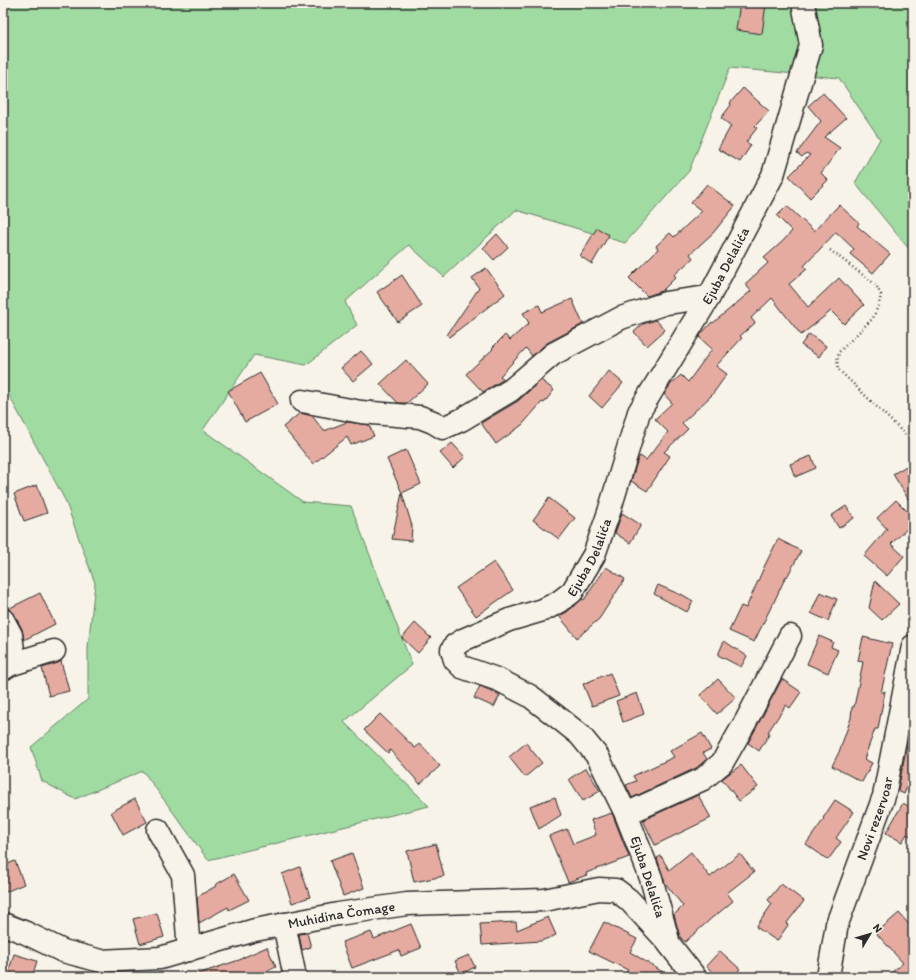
<svg xmlns="http://www.w3.org/2000/svg" width="916" height="980" viewBox="0 0 916 980" font-family="Itim,sans-serif">
<rect width="100%" height="100%" fill="#f7f3e8"/>
<filter id="ink" filterUnits="userSpaceOnUse"><feTurbulence type="fractalNoise" baseFrequency=".025" numOctaves="2"/><feDisplacementMap in="SourceGraphic" scale="8" xChannelSelector="R" yChannelSelector="G"/><feConvolveMatrix kernelMatrix="1 2 1 2 8 2 1 2 1" color-interpolation-filters="sRGB"/></filter>
<g filter="url(#ink)">
<!-- green -->
<polygon fill="#a0dba2" stroke="#668366" points="3,3 913,3 913,254 855,183 880,139 839,78 730,68 689,171 625,243 516,210 444,277 409,245 345,302 357,325 306,365 254,355 203,430 303,502 351,506 412,665 344,722 429,806 208,860 143,771 75,799 42,781 31,747 88,699 88,647 95,583 65,500 3,384"/>
<!-- building -->
<g fill="#e5aba1" stroke="#2b2b2b">
<polygon points="740,3 766,3 762,34 736,30"/>
<polygon points="743,88 769,111 755,126 757,128 746,142 751,145 740,162 718,149 731,126 721,118 731,105 730,103"/>
<polygon points="823,93 846,118 824,137 840,148 821,173 828,180 810,198 789,176 810,155 806,153 802,157 797,153 821,121 808,106"/>
<polygon points="707,184 735,206 713,233 690,254 693,258 674,275 676,277 662,291 647,296 629,278 658,249 656,246 670,233 674,237 702,211 691,203"/>
<polygon points="839,205 859,223 857,226 890,254 873,273 850,254 854,249 836,232 804,266 807,269 789,284 808,307 839,278 864,305 844,324 831,311 801,335 772,298 751,318 755,323 740,336 742,338 716,366 727,374 712,395 682,423 688,429 664,452 670,456 647,491 631,481 638,459 640,456 646,460 668,432 655,419 672,403 664,394 671,384 681,375 688,382 712,349 699,337 702,333 712,322 713,323 751,291 745,284 768,263 764,258 783,241 792,231 777,216 787,206 814,231"/>
<polygon points="597,228 609,235 592,264 580,256"/>
<polygon points="497,234 508,247 494,260 483,248"/>
<polygon points="486,268 505,294 449,337 447,335 479,288 472,278"/>
<polygon points="402,275 422,306 398,322 377,292"/>
<polygon points="572,299 583,324 547,343 532,356 526,348 500,376 504,379 483,392 466,374 493,349 492,348 505,335 510,340 529,323 523,313 539,305 542,312"/>
<polygon points="656,320 665,330 647,346 634,332 643,324"/>
<polygon points="809,334 826,346 819,357 801,345"/>
<polygon points="361,351 373,364 353,381 341,368"/>
<polygon points="406,360 428,384 407,403 398,403 380,384"/>
<polygon points="609,371 623,383 602,408 589,396"/>
<polygon points="260,373 278,404 245,422 228,391"/>
<polygon points="541,380 554,390 544,403 542,402 522,425 496,444 481,423 518,401"/>
<polygon points="300,413 312,416 324,431 347,422 369,425 374,436 351,445 347,437 313,464 283,427"/>
<polygon points="452,443 465,457 453,468 440,453"/>
<polygon points="406,450 421,484 402,493 387,459"/>
<polygon points="811,456 816,468 795,477 790,464"/>
<polygon points="913,462 913,507 893,474"/>
<polygon points="37,485 47,513 24,521 14,494"/>
<polygon points="402,493 412,526 411,541 392,539"/>
<polygon points="549,498 575,518 559,539 533,520"/>
<polygon points="896,500 913,517 913,523 891,544 904,556 887,576 864,556 887,529 877,518"/>
<polygon points="846,506 854,518 839,528 831,516"/>
<polygon points="622,513 641,525 630,543 615,533"/>
<polygon points="778,539 801,551 787,577 786,576 773,604 773,603 754,642 729,631 741,606 746,608 765,565"/>
<polygon points="494,562 513,590 476,616 456,588"/>
<polygon points="606,567 625,579 599,619 577,638 559,616 567,612 582,599 584,600"/>
<polygon points="875,581 899,604 882,620 869,608"/>
<polygon points="658,585 681,595 681,594 693,601 687,612 654,594"/>
<polygon points="820,592 837,599 828,621 811,613"/>
<polygon points="40,593 55,624 24,640 22,629 14,614 8,609"/>
<polygon points="415,623 431,638 418,653 402,638"/>
<polygon points="819,636 833,642 831,647 838,650 828,673 807,664"/>
<polygon points="863,637 892,644 881,693 885,691 878,729 875,729 864,759 872,763 862,782 832,766 839,752 851,718 852,707 854,707 863,662 858,661"/>
<polygon points="724,641 747,656 741,667 718,655"/>
<polygon points="61,661 69,691 49,696 42,668 58,663"/>
<polygon points="610,673 619,696 592,706 583,684"/>
<polygon points="718,679 736,698 717,714 700,695"/>
<polygon points="782,679 801,692 790,708 786,705 768,732 770,733 759,751 748,743"/>
<polygon points="480,686 500,695 494,707 474,698"/>
<polygon points="637,693 644,714 623,722 616,701"/>
<polygon points="380,714 415,748 420,744 440,766 420,784 390,750 388,753 364,730"/>
<polygon points="913,730 913,773 904,794 898,791 907,744"/>
<polygon points="702,733 711,749 703,753 707,759 696,768 632,798 626,785 636,781 633,776 674,757 670,751"/>
<polygon points="526,743 542,763 525,777 509,757"/>
<polygon points="741,765 758,787 739,801 722,779"/>
<polygon points="586,768 600,791 583,801 569,779"/>
<polygon points="698,795 711,818 655,845 643,820"/>
<polygon points="555,797 561,815 539,829 530,806"/>
<polygon points="135,799 147,822 123,835 111,812"/>
<polygon points="835,800 854,812 836,838 841,842 828,860 806,844 824,819 823,818"/>
<polygon points="903,803 913,809 913,838 907,834 902,842 886,833"/>
<polygon points="612,813 629,857 586,873 587,875 568,882 549,836 567,829 573,844 596,835 591,820"/>
<polygon points="436,844 444,876 414,882 407,851"/>
<polygon points="691,852 710,877 740,854 754,872 727,893 733,901 715,916 714,916 685,942 680,937 674,915 683,906 665,883 657,858 661,856 669,870"/>
<polygon points="352,853 364,888 343,896 330,861"/>
<polygon points="15,861 24,884 3,893 3,866"/>
<polygon points="300,867 310,897 292,903 282,874"/>
<polygon points="234,874 249,900 229,910 228,907 199,923 197,897 216,886 215,885"/>
<polygon points="781,884 804,901 786,924 788,925 777,941 756,927 772,904 768,900"/>
<polygon points="157,913 164,937 140,944 133,919"/>
<polygon points="899,913 913,929 913,977 886,977 903,963 876,933"/>
<polygon points="548,917 556,935 541,941 482,945 480,924 516,922 517,930"/>
<polygon points="604,922 637,939 630,952 671,977 624,977 628,970 589,951"/>
<polygon points="411,924 421,948 401,956 399,950 352,968 342,942 371,932 374,939"/>
<polygon points="307,933 311,947 302,950 299,934"/>
<polygon points="267,947 276,967 254,977 195,977 195,975 242,959 242,958"/>
<polygon points="720,951 740,969 732,977 718,977 706,966"/>
<polygon points="14,954 37,961 32,977 7,977"/>
<polygon points="469,955 475,967 461,974 455,961"/>
</g>
<g fill="none" stroke-linecap="round" stroke-linejoin="round">
<!-- minor casing -->
<g stroke="#2b2b2b" stroke-width="25">
<g id="minor">
<polyline points="302,401 361,412 420,417 433,422 443,428 461,420 511,390 553,354 621,318 666,303 709,297"/>
<polyline points="3,620 11,635 13,650 9,665"/>
<polyline points="3,669 9,665 54,651"/>
<polyline points="626,814 703,779 722,763 746,721 790,636"/>
<polyline points="158,830 183,875 189,950"/>
<path id="s1" d="M3 924 26 933 63 951 101 961 160 958 255 930 338 914 407 904 544 900 599 889 616 890 629 900 667 941"/>
<polyline points="284,924 295,977"/>
<path id="s2" d="M695 977 669 944 651 878 626 814 598 757 580 735 560 719 530 696 499 680 462 667 455 660 452 650 455 645 465 639 509 620 543 610 559 602 572 592 594 555 609 512 639 412 709 297 773 175 811 45 803 3"/>
<path id="s3" d="M828 977 837 924 884 796 913 646"/>
</g>
</g>
<!-- path -->
<polyline stroke="#2b2b2b" stroke-width="2.5" stroke-dasharray="1 3" stroke-linecap="butt" points="830,250 876,285 881,295 879,304 873,318 839,352 837,361 839,370 913,442"/>
<!-- minor -->
<use href="#minor" stroke="#f7f3e8" stroke-width="22"/>
</g>
</g>
<g text-anchor="middle" dominant-baseline="central" stroke-width="3.5" stroke-linejoin="round" paint-order="stroke">
<!-- street labels -->
<g font-size="14" fill="#2b2b2b" stroke="#f7f3e8">
<text stroke="none"><textPath href="#s2" startOffset="927">Ejuba Delalića</textPath></text>
<text stroke="none"><textPath href="#s2" startOffset="603">Ejuba Delalića</textPath></text>
<text stroke="none"><textPath href="#s3" startOffset="166">Novi rezervoar</textPath></text>
<text transform="translate(648 877) rotate(72)">Ejuba Delalića</text>
<text stroke="none"><textPath href="#s1" startOffset="351">Muhidina Čomage</textPath></text>
</g>
</g>
<!-- margin -->
<rect width="916" height="980" fill="none" stroke="#f7f3e8" stroke-width="16"/>
<rect x="8" y="8" width="900" height="964" fill="none" stroke="#2b2b2b" stroke-width="1.5" filter="url(#ink)"/>
<!-- north arrow -->
<g transform="translate(870 934) rotate(52)" stroke="#f7f3e8" stroke-width="3" paint-order="stroke">
<path d="M0-3L7 15L0 10L-7 15Z" fill="#2b2b2b"/>
<text y="-6" font-size="11" font-weight="bold" text-anchor="middle" fill="#2b2b2b">N</text>
</g>
</svg>
